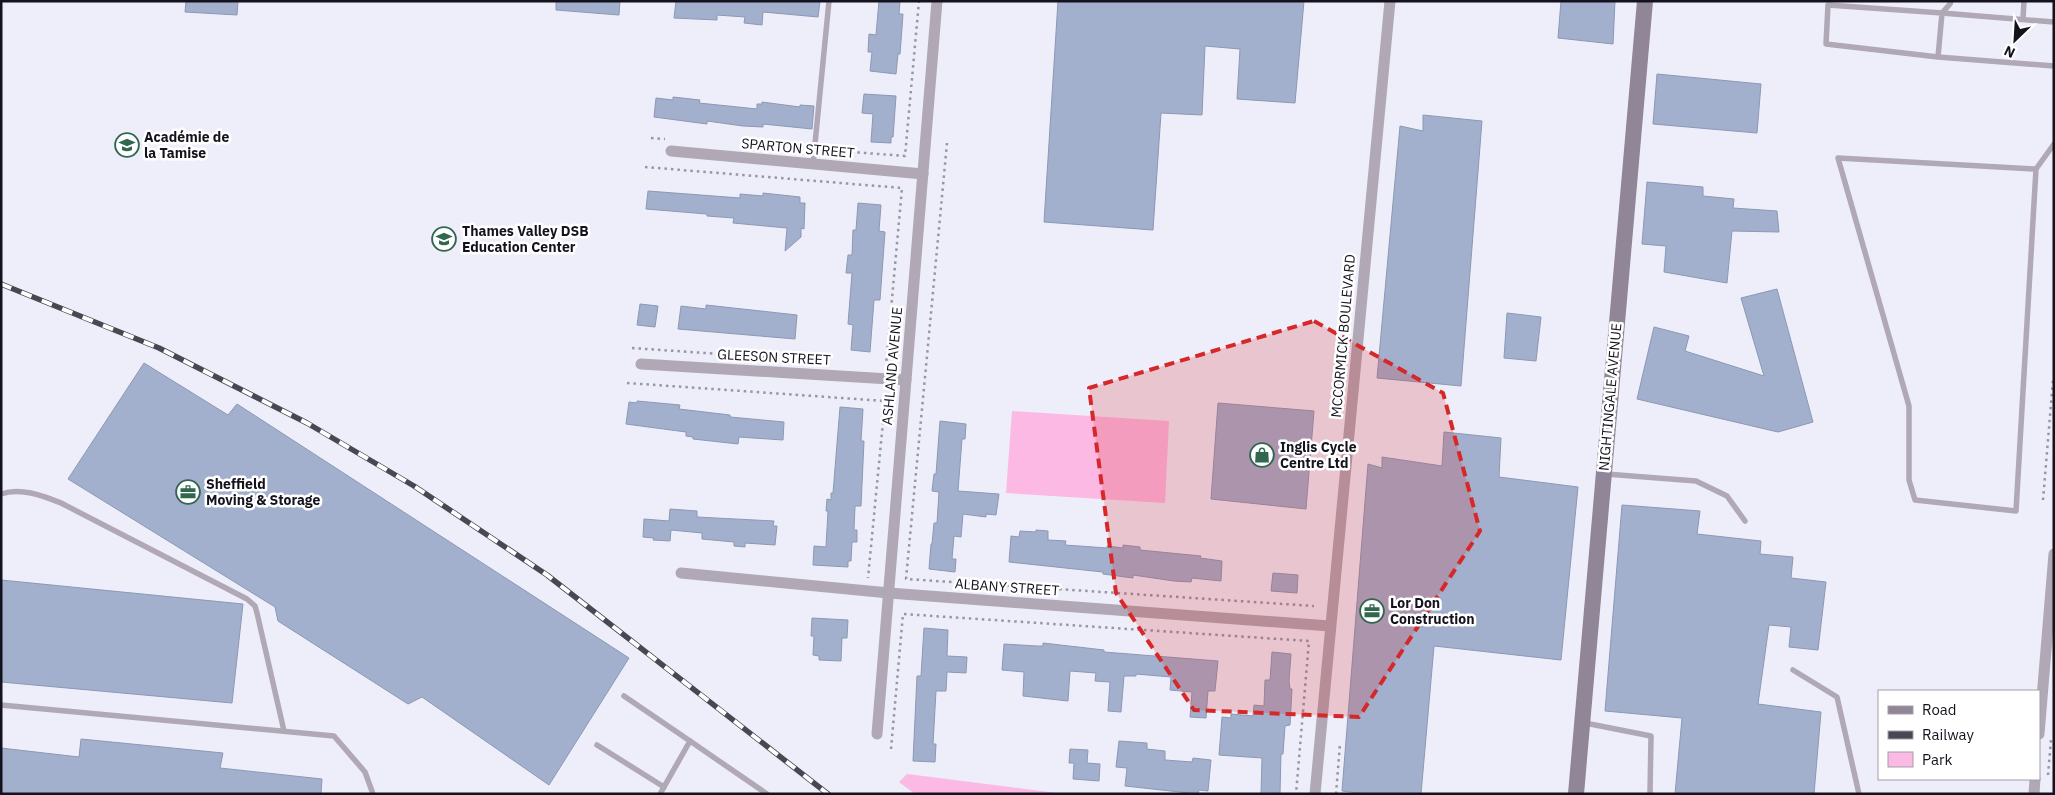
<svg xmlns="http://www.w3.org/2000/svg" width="2055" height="795" viewBox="0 0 2055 795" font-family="'IBM Plex Sans',sans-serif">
<rect width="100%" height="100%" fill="#eeedfa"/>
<!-- green -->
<g fill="#fbb9e4">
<polygon points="1012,411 1169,421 1165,503 1006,493"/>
<polygon points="907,774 1057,793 1057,794 915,794 899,782"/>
</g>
<!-- building -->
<g fill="#a2b0cd" stroke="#8b99b4">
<polygon points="186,1 238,1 237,15 185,12"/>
<polygon points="556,1 620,1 619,15 556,10"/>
<polygon points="676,1 820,1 818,17 763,12 762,25 744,23 745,17 717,15 717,20 674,18"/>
<polygon points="879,1 900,1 899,14 903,14 900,54 898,54 896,74 870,71 872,52 868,52 869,34 876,35"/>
<polygon points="1058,1 1304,1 1295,103 1237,99 1240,49 1205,46 1202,115 1161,113 1153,230 1044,222"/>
<polygon points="1561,1 1615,1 1613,44 1558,38"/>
<polygon points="1657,74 1761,84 1757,133 1653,124"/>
<polygon points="864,94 896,96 893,137 891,137 891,143 871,142 873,114 862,113"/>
<polygon points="673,97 700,100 699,103 757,109 757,104 762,104 762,102 800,107 800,105 814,106 812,129 763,124 763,127 743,126 707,121 707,124 654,117 656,98 673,100"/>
<polygon points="1423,115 1482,121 1461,386 1377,378 1400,126 1423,131"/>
<polygon points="1647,182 1703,187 1703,196 1734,199 1733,208 1777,211 1779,232 1732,231 1727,283 1664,272 1666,246 1642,244"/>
<polygon points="648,191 740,198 740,194 763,196 763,193 800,197 800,203 805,203 804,229 801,228 801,237 785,251 787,228 733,223 734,218 707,216 707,214 646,209"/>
<polygon points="858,203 881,205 879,231 885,232 880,300 874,300 870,352 851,350 853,325 848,324 852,273 846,273 848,255 852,255 853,230 856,230"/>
<polygon points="1777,289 1813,422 1778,432 1637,399 1654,327 1689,336 1685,351 1764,376 1741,298"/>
<polygon points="640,304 658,306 655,327 637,325"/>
<polygon points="706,305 797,315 795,339 678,329 681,306 706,309"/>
<polygon points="1507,313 1541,317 1536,361 1504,358"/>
<polygon points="144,363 228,415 237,404 629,658 549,785 422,697 408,704 278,621 275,607 68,479"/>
<polygon points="637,401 680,405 679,409 730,415 730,417 784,422 783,440 739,437 738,444 693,439 693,437 686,436 686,432 626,424 629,402 637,403"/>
<polygon points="1218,403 1314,411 1306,509 1211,499"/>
<polygon points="840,407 863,409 861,441 864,441 861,506 855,506 854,530 857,530 857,542 852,542 851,561 848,561 848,567 813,565 814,546 826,547 828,511 826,511 827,499 831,500 831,493 833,493"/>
<polygon points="940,421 966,424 965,439 962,439 958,491 999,494 996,515 986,514 986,517 963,514 961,537 954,536 952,559 956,559 955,572 929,569 931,544 932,544 934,523 937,523 939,492 932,491 934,474 936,474"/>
<polygon points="1444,432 1501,438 1499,477 1578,487 1561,660 1434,646 1421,794 1366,794 1342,791 1368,464 1382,468 1382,457 1442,466"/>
<polygon points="1622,505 1700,511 1697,534 1761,541 1760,554 1793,557 1791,578 1826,582 1818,650 1789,647 1791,627 1769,625 1758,704 1821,712 1814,794 1675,794 1682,718 1605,711"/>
<polygon points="670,509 697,511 697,517 774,521 773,526 777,526 775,545 745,543 745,547 734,546 734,542 702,539 702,533 671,530 670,541 653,540 654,538 643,537 644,519 669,521"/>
<polygon points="1036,530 1048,531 1048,540 1066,541 1065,545 1107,548 1107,546 1123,548 1123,545 1140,547 1140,550 1201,556 1200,558 1222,561 1221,581 1192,578 1191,582 1174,581 1133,575 1133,578 1103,574 1103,572 1009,562 1011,536 1019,537 1020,531 1036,532"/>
<polygon points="1273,573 1298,575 1297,593 1271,591"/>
<polygon points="1,580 243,604 232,703 1,682"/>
<polygon points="812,618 848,620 847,638 842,638 841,661 819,660 819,656 813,655 814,636 811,636"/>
<polygon points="924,628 948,630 947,656 967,657 966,673 947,672 946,691 936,691 933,744 936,744 935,762 913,761 917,676 921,676"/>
<polygon points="1043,643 1104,650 1104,652 1218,661 1215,691 1208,691 1206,718 1190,717 1192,692 1170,690 1171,677 1136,674 1136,676 1124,676 1121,712 1108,711 1110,682 1095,681 1096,673 1070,671 1068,701 1023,696 1024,672 1002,670 1004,644 1037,646 1043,646"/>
<polygon points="1272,652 1291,654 1289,681 1290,689 1292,689 1290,725 1285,726 1283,754 1281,754 1280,794 1261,794 1262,758 1219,755 1222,717 1231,718 1231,714 1253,716 1254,705 1264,706 1265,680 1270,680"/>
<polygon points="81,739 223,753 220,768 322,779 321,794 1,794 1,748 79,757"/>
<polygon points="1119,741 1147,743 1147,749 1165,751 1165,760 1192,762 1193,758 1211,760 1208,791 1199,790 1198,794 1125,786 1127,768 1116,767"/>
<polygon points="1070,749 1088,750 1087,763 1100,764 1099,781 1073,779 1074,763 1069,763"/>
</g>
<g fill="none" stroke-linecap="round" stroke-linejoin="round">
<!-- path -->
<g stroke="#9796a2" stroke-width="2.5" stroke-dasharray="2.5 4" stroke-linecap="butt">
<polyline points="651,138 665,139"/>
<polyline points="947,143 906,579 1314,606"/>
<polyline points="825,150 905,156 919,1"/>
<polyline points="645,167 902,188 886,365"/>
<polyline points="632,348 778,358"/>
<polyline points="627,383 885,401 868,578"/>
<polyline points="2043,500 2053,380"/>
<polyline points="891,749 903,614 1309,641 1296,794"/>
<polyline points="2048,775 2051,740"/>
<polyline points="1336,794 1340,744"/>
</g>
<!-- lane -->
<g stroke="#b0a8b4" stroke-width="5.5">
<polyline points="1951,1 1950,4 1942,13 2054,22"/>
<polyline points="2023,19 2024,1"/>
<polyline points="1938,57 1826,44 1828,5 1942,13 1938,57 2054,66"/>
<polyline points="813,164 829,1"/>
<polyline points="2036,169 1838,158 1909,406 1909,480 1915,500 2016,511 2036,169 2054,144"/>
<polyline points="1606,474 1696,481 1727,496 1745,521"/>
<path d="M1 494C21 487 43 496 61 503L247 599 255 606 257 613 284 731"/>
<polyline points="1793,670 1837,697 1859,794"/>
<polyline points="624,696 690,741"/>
<polyline points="1,705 334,736 365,772 373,794"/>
<polyline points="1585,723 1651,736 1650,794"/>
<polyline points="597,745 664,787"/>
<polyline points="660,794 690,741 767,794"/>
</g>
<!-- street -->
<g stroke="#b0a8b4" stroke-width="11">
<polyline points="671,151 923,174"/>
<polyline points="641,364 906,380"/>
<polyline points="681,573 889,593 1330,626"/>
<polyline points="877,734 937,1"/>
<polyline points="2039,734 2054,554"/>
<polyline points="1315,794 1390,1"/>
<polyline points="2034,794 2035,779"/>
</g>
<!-- secondary -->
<polyline stroke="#918697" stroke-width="16" points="1576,794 1645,1"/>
<!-- rail casing -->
<g stroke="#484752" stroke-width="5.5">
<polyline id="rail" points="1,284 159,348 307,423 414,486 547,575 828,794"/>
</g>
<!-- rail -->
<use href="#rail" stroke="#fff" stroke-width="4" stroke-dasharray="11" stroke-linecap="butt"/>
</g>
<!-- marked area -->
<path fill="#d62828" fill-opacity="0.2" stroke="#d62828" stroke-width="4" stroke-dasharray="10 6" stroke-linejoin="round" d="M1314 321 1443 393 1480 531 1359 717 1194 710 1116 593 1089 388Z"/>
<!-- icons -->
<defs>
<g id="school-ring" transform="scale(1.25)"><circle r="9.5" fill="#fff" stroke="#30674e" stroke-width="1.5"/><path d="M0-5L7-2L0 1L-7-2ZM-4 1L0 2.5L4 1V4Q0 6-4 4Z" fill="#30674e"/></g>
<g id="shop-ring" transform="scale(1.25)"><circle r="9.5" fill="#fff" stroke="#30674e" stroke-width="1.5"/><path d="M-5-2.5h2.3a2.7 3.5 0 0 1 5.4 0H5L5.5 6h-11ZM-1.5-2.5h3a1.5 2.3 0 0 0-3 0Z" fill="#30674e"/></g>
<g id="office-ring" transform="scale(1.25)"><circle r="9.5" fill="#fff" stroke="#30674e" stroke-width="1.5"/><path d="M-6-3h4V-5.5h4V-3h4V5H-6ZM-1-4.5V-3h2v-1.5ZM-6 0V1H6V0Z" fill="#30674e"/></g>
</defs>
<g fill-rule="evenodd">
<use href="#school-ring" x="127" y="145"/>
<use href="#school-ring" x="444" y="239"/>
<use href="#shop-ring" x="1262" y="455"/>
<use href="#office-ring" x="188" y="492"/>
<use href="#office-ring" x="1372" y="611"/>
</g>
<g text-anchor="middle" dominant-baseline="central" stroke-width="5" stroke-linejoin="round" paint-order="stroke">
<!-- poi labels -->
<g font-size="14" font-weight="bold" fill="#13121d" stroke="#fff" text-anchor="start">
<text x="144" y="137">Académie de<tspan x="144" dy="16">la Tamise</tspan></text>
<text x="462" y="231">Thames Valley DSB<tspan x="462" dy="16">Education Center</tspan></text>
<text x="1280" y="447">Inglis Cycle<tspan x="1280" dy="16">Centre Ltd</tspan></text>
<text x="206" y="484">Sheffield<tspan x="206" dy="16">Moving &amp; Storage</tspan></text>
<text x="1390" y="603">Lor Don<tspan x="1390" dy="16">Construction</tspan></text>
</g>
<!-- street labels -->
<g font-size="14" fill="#13121d" stroke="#fff">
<text transform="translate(798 148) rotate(5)">SPARTON STREET</text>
<text transform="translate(1343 336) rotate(-85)">MCCORMICK BOULEVARD</text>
<text transform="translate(774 357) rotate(3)">GLEESON STREET</text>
<text transform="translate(892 366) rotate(-85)">ASHLAND AVENUE</text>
<text transform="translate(1610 397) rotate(-85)">NIGHTINGALE AVENUE</text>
<text transform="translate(1007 587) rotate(4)">ALBANY STREET</text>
</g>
</g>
<!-- border -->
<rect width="2055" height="795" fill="none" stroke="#13121d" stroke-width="5"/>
<!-- legend -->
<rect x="1878" y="690" width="162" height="90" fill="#ffffff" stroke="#a1a0a5"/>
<rect x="1888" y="706" width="25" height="8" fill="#918697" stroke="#a1a0a5"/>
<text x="1922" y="715" font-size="15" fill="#13121d">Road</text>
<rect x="1888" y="731" width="25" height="8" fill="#484752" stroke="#a1a0a5"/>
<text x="1922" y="740" font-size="15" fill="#13121d">Railway</text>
<rect x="1888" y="752" width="25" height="15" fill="#fbb9e4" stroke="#a1a0a5"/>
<text x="1922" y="765" font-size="15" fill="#13121d">Park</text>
<!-- north arrow -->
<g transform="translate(2015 40) rotate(205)" stroke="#ffffff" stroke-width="4" paint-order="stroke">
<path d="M0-4L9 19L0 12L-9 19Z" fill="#13121d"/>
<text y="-8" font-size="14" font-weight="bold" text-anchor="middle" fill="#13121d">N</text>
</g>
</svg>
